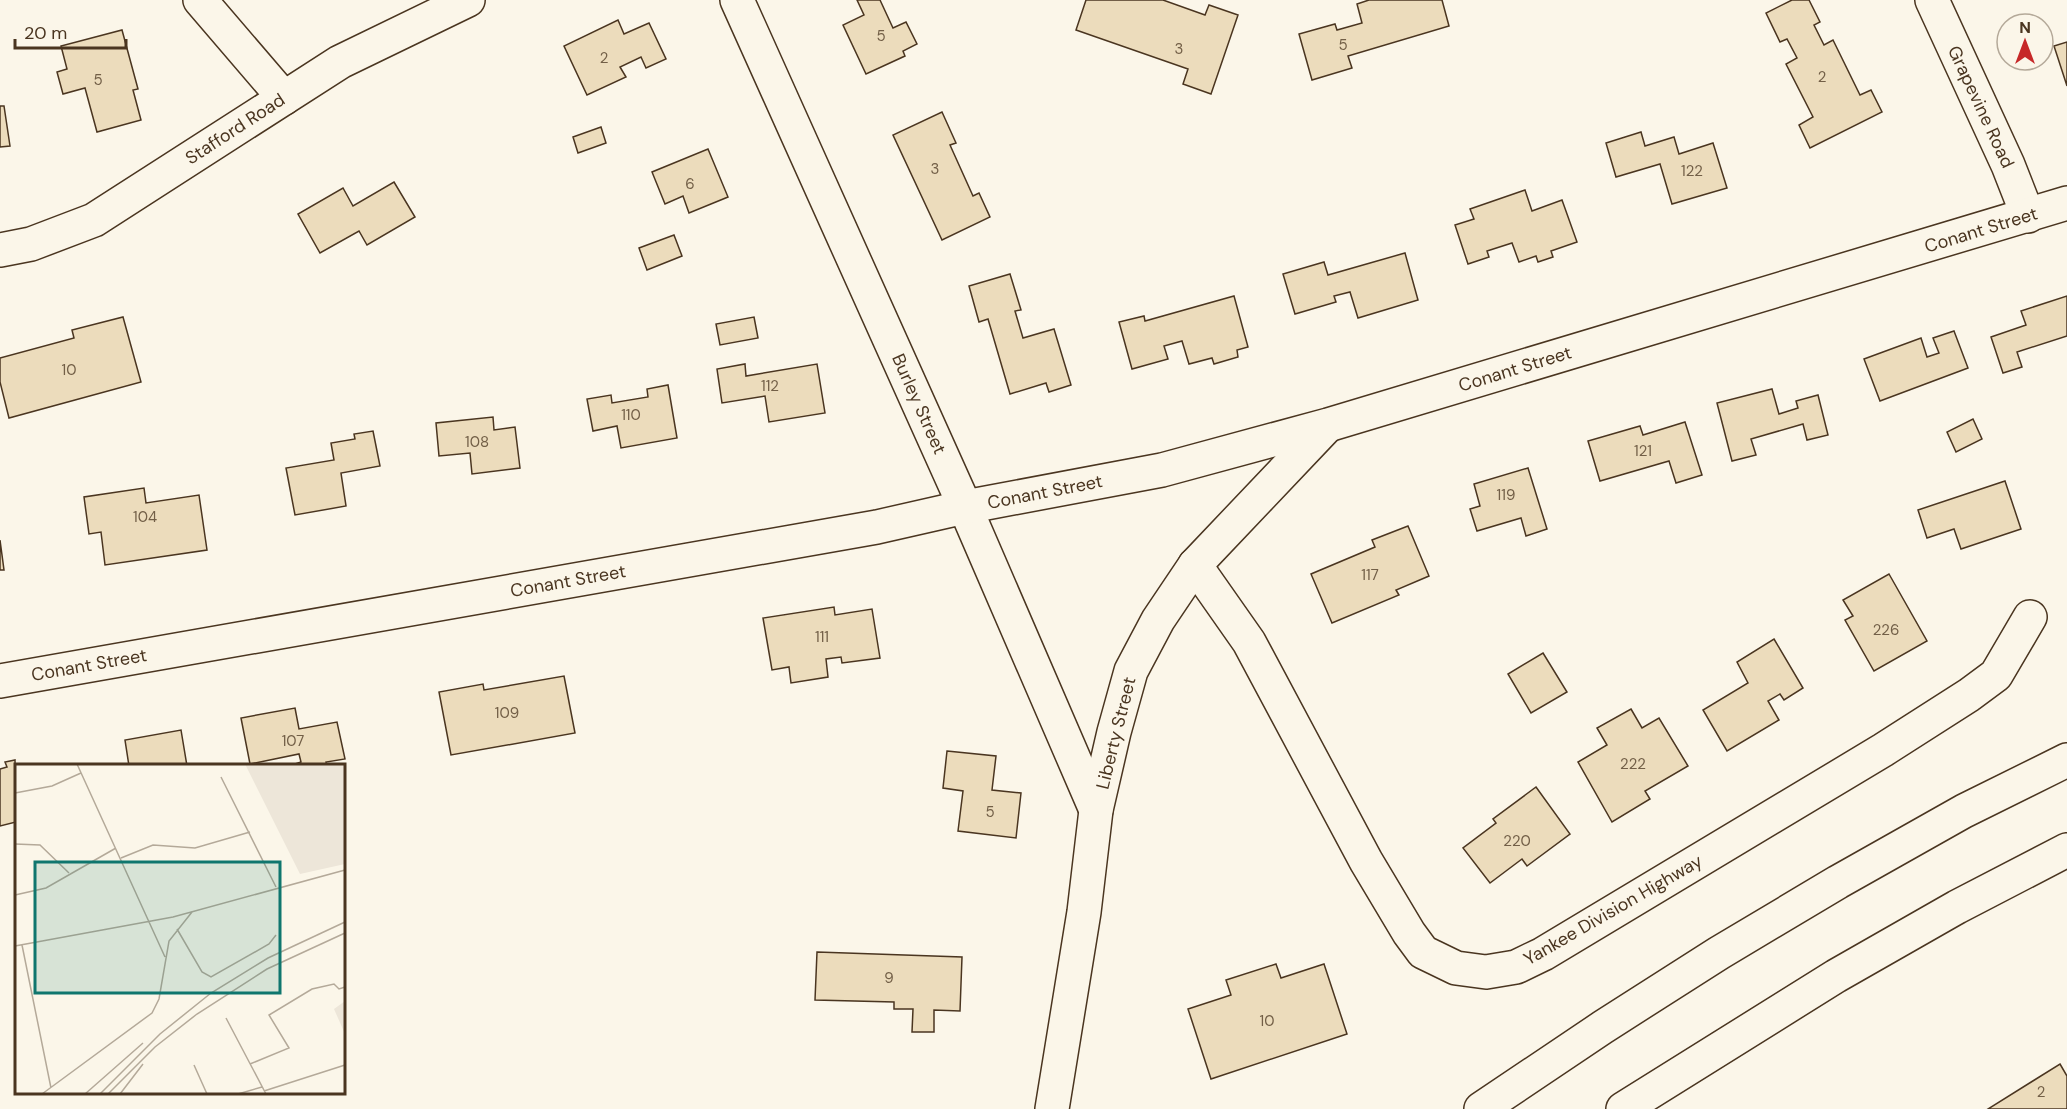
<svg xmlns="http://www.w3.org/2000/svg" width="2067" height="1109" viewBox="0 0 2067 1109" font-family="'DM Sans',sans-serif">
<rect width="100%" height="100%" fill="#fbf6e9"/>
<!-- building -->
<g fill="#ecdcbc" stroke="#4a3520" stroke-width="1.5">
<polygon points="857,0 880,0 893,28 906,22 917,44 903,51 905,56 866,74 843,25 864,15"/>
<polygon points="1086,0 1163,0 1205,15 1209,5 1238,15 1211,94 1183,84 1188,69 1076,30"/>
<polygon points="1369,0 1442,0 1449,26 1348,56 1352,68 1312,80 1299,34 1335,24 1337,30 1362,23 1357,4"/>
<polygon points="1792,0 1809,0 1820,22 1814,25 1824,45 1833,40 1860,95 1871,90 1882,112 1810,148 1799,125 1813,117 1786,64 1797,58 1787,39 1780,42 1766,13"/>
<polygon points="618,20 624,34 649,23 666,59 646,68 641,57 620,67 626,77 587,95 564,46"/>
<polygon points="122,30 138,89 133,90 141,120 97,132 85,88 63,94 57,72 67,69 61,46"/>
<polygon points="2067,42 2067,86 2054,46"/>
<polygon points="0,106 4,106 10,146 0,147"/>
<polygon points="942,112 956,143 950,145 973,196 979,193 990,217 942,240 893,135"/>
<polygon points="601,127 606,143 578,153 573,137"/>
<polygon points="1641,132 1645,146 1674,137 1679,154 1713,143 1727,188 1672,204 1660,164 1616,177 1606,143"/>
<polygon points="708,149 728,197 689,213 683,196 665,204 652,172"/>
<polygon points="394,182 415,217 367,245 359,231 320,253 298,214 343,188 353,206"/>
<polygon points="1525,190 1532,211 1562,200 1577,242 1551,251 1553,257 1538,262 1536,256 1519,262 1512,243 1487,251 1489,257 1468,264 1455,225 1474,219 1470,209"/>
<polygon points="674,235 682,256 647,270 639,248"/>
<polygon points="1405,253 1418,300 1358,318 1350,292 1334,296 1336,302 1295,314 1283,274 1324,262 1328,275"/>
<polygon points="1010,274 1021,310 1015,311 1023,338 1054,329 1071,385 1049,392 1046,383 1010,394 988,319 979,322 969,286"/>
<polygon points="1234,296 1248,347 1237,350 1238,357 1214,364 1212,358 1189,364 1182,341 1164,346 1168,359 1132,369 1119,322 1144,316 1145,321"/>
<polygon points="2067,296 2067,336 2017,352 2022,367 2003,373 1991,337 2026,325 2021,311"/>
<polygon points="123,317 141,382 9,418 0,382 0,358 74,338 72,330"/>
<polygon points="754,317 758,338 720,345 716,324"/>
<polygon points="1954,331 1968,368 1880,401 1864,359 1921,338 1927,357 1939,353 1933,338"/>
<polygon points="745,364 746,376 817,364 825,413 769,422 765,396 722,403 717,369"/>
<polygon points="668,385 677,438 621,448 617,426 593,431 587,399 611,395 612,403 648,397 647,389"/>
<polygon points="1772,389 1779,414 1798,408 1796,401 1818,395 1828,435 1807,440 1803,424 1751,439 1756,455 1732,461 1717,403"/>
<polygon points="493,417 494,430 515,427 520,468 472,474 470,453 439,456 436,423"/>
<polygon points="1973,419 1982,439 1956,452 1947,432"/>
<polygon points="1685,422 1702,475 1676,483 1669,461 1600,481 1588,441 1640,426 1643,435"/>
<polygon points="373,431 380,466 341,473 346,506 295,515 286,468 334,460 331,443 355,439 354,434"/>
<polygon points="1528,468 1547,529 1526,536 1521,518 1477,531 1470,509 1480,506 1474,484"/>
<polygon points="2005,481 2021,529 1961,549 1954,529 1927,538 1918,510"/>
<polygon points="144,488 146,503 199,495 207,550 105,565 101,532 89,534 84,497"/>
<polygon points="1408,526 1429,576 1396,590 1399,595 1332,623 1311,574 1375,547 1372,540"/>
<polygon points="0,540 4,570 0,570"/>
<polygon points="1889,574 1927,641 1874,671 1845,620 1853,616 1843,600"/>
<polygon points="834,607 835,615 872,609 880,658 842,663 841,657 826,659 828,677 791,683 789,667 772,670 763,618"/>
<polygon points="1774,639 1803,688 1784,700 1780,694 1768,701 1779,720 1727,751 1703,710 1748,683 1737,662"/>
<polygon points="1543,653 1567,692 1531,713 1508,674"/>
<polygon points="564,676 575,733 451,755 439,692 483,684 484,690"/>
<polygon points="295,708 299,729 337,722 345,759 326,762 327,766 296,766 295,764 301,762 299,754 250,764 241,718"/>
<polygon points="1631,709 1642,728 1659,718 1688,766 1645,791 1650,799 1612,822 1578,762 1607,745 1597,728"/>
<polygon points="181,730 187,766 129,766 125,740"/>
<polygon points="947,751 996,756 992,790 1021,793 1016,838 958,831 963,791 943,788"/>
<polygon points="15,760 16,822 0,826 0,769 7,767 5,762"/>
<polygon points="1536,787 1570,834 1527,866 1522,859 1490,883 1463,848 1496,823 1493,819"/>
<polygon points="817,952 962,957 960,1011 934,1010 934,1032 912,1032 913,1009 894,1009 894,1002 815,1000"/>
<polygon points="1276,964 1281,978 1324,964 1347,1034 1211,1079 1188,1009 1231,995 1226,980"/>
<polygon points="2060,1064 2067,1076 2067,1109 1988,1109"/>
</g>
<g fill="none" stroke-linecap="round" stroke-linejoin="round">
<!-- minor casing -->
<g stroke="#4a3520" stroke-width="36">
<g id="minor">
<polyline points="200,0 284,98"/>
<polyline points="1932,0 2008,165 2028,216"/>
<polyline points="0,250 31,244 94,220 340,62 468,0"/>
<polyline points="1195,565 1249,642 1366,861 1409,933 1423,952 1456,968 1486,972 1516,967 1543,954 1883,750 1969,695 1996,675 2030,617"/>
</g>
</g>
<!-- major casing -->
<g stroke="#4a3520" stroke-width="36">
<g id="major">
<polyline points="737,0 965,507 1096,810"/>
<polyline points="0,681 877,527 965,507 1162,470 1328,425 2067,203"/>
<polyline points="1052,1109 1084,912 1096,810 1114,732 1131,671 1158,620 1195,565 1326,427"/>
</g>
</g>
<!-- highway casing -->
<g stroke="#4a3520" stroke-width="36">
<g id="highway">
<polyline points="1481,1109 1603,1027 1719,953 1838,882 1964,811 2067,760"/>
<polyline points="1623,1109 1836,976 1957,907 2067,850"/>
</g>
</g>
<!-- minor -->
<use href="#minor" stroke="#fbf6e9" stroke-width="33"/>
<!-- major -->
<use href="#major" stroke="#fbf6e9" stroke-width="33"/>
<!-- highway -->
<use href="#highway" stroke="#fbf6e9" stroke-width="33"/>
</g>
<g text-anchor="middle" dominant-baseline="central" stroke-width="4.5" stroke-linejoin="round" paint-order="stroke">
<!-- number labels -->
<g font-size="15" fill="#725f47">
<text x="881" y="36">5</text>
<text x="1343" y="45">5</text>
<text x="1179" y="49">3</text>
<text x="604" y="58">2</text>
<text x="1822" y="77">2</text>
<text x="98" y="80">5</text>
<text x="935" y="169">3</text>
<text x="1692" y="171">122</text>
<text x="690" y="184">6</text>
<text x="69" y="370">10</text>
<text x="770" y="386">112</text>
<text x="631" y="415">110</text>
<text x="477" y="442">108</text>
<text x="1643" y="451">121</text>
<text x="1506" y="495">119</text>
<text x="145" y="517">104</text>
<text x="1370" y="575">117</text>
<text x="1886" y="630">226</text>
<text x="822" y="637">111</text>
<text x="507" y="713">109</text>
<text x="293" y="741">107</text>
<text x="1633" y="764">222</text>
<text x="990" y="812">5</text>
<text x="1517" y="841">220</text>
<text x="889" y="978">9</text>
<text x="1267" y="1021">10</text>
<text x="2041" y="1092">2</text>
</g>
<!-- street labels -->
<g font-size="18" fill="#4a3520" stroke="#fbf6e9">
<text transform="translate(1981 107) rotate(65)">Grapevine Road</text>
<text transform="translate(235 129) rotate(-33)">Stafford Road</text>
<text transform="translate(1981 230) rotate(-17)">Conant Street</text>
<text transform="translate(1515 369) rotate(-17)">Conant Street</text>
<text transform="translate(919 404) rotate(66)">Burley Street</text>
<text transform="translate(1045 492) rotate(-11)">Conant Street</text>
<text transform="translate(568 581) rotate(-10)">Conant Street</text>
<text transform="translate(89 665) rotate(-10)">Conant Street</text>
<text transform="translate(1116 733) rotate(-76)">Liberty Street</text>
<text transform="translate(1613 910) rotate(-30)">Yankee Division Highway</text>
</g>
</g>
<!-- overview -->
<g transform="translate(15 764)">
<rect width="330" height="330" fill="#fbf6e9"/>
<path d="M230 0H330V100L285 110ZM330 237V270L319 245Z" fill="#ede6d9"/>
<path fill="none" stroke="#b4a999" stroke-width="1.5" d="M62 0 150 193M206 13 261 123M0 29 37 22 66 9M0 80 25 81 54 109M106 94 138 81 180 84 235 68M0 131 31 124 101 84M162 165 187 208 196 213 254 180 261 171M7 181 36 324M0 182 158 153 330 106M211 254 251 330M235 300 274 284 254 251 297 225 319 220 324 225 330 223M179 301 192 330M249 327 330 301M27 330 137 249 144 235 154 177 177 148M70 330 128 279M85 330 145 270 196 229 253 194 330 158M93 330 140 283 182 250 252 205 330 169M105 330 128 300M223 330 247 323"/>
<path fill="#0f766e" fill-opacity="0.15" stroke="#0f766e" stroke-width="3" d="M20 98H265V229H20Z"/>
<rect width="330" height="330" fill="none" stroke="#4a3520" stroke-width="3"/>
</g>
<!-- north arrow -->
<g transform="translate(2025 42)"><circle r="28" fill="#fbf6e9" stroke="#b4a999" stroke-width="1.5"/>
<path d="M0-4.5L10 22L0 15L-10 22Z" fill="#c62828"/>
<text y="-9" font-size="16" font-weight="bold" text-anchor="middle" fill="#4a3520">N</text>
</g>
<!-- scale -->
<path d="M15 39v9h111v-9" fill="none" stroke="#4a3520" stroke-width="3"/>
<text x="24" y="39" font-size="18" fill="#4a3520" stroke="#fbf6e9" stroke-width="4.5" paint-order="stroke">20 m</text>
</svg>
